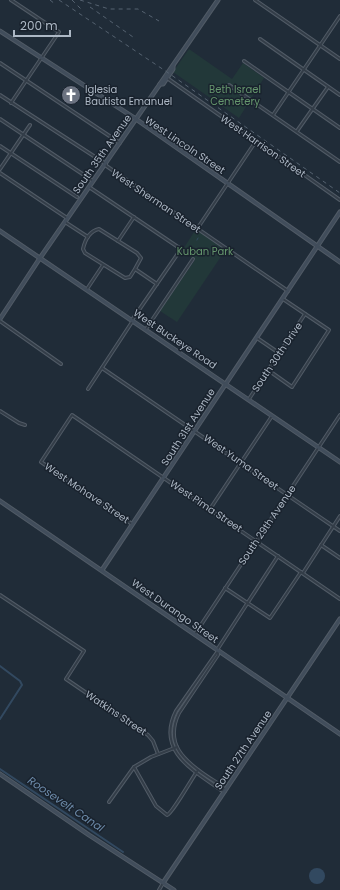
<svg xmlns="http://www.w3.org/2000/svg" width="340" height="890" viewBox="0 0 340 890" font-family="Poppins,sans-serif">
<rect width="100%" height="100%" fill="#202c38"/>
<!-- green -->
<g fill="#223839">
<polygon points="189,49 232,79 243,63 264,78 239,118 173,72"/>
<polygon points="196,229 222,247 219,253 222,255 177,322 160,311 195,260 182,251"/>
</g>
<!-- water -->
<circle fill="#324960" cx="317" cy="876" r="8"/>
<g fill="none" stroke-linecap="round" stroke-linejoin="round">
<!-- stream -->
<polyline stroke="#324960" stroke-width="1" points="197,240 198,238"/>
<!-- canal -->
<g stroke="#324960" stroke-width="2">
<polyline points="0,666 20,681 22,685 0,719"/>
<polyline points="0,769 123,852"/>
</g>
<!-- street casing -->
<g stroke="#515b66" stroke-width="4">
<g id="street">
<polyline points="11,0 59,32 11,103"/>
<polyline points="255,0 340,59"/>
<polyline points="260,39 340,95"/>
<polyline points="244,61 340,128"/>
<polyline points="0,63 120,143"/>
<polyline points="167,78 340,200"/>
<polyline points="229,85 340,162"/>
<polyline points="0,95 106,164"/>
<polyline points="273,115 340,16"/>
<polyline points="0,119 93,181"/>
<polyline points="297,131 328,87"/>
<polyline points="0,146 77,197"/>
<polyline points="105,165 288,291"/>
<polyline points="0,169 30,125"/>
<polyline points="0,173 67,218"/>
<polyline points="89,187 181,249 132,320"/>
<polyline points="65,222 88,237"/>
<polyline points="197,229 256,141"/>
<polyline points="118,241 134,217"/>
<path d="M135 269 141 258 137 253 99 229C90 231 85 240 83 249L85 253 125 278 130 277 135 269 157 284"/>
<polyline points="87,289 103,265"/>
<polyline points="0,321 61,364"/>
<polyline points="146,329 193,259"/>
<polyline points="257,338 279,353"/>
<polyline points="102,368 340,531"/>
<polyline points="268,370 292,387 329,330 283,299"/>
<polyline points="88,389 132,322"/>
<polyline points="249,399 305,314"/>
<polyline points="0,411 19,423 25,425"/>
<polyline points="210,509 272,416"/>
<polyline points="132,524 41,462 72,415 340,599"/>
<polyline points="321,545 340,558"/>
<polyline points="303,573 340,516"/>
<polyline points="225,588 270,618 301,572"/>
<polyline points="0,595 84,651 66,679 148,735 153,741 158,754"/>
<polyline points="195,634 340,415"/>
<polyline points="217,650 278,556"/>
<path d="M218 651 176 711C156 751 193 770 221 790L225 791"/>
<path d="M218 651V655L179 713C164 744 184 761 208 777 214 781 221 784 225 790"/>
<path d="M134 767 156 806 167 815C172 814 192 778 198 770"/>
<polyline points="109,802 134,767 151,757 177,747"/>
<polyline points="159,890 163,883"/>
</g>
</g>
<!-- secondary casing -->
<g stroke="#515b66" stroke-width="5">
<g id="secondary">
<polyline points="0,31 133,117 340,262"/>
<polyline points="160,84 163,84 173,69 173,66"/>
<polyline points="0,231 340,462"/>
<polyline points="0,319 40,258 218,0"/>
<polyline points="0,501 340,734"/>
<polyline points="102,570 340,212"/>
<polyline points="0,774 89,835 174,890"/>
<polyline points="163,883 340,619"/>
</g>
</g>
<!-- street -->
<use href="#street" stroke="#333d48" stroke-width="2"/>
<!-- secondary -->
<use href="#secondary" stroke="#414d5b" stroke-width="3"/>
<!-- rail -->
<g stroke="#556270" stroke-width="1" stroke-dasharray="4 4" stroke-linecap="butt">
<polyline points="50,0 55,4"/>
<polyline points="59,0 167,72 340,193"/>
<polyline points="72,0 81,9"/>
<polyline points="80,0 109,9 138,9 159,21"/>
<polyline points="90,7 133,37"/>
</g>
</g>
<!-- icons -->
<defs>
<g id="church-disc" transform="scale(1)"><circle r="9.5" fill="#6b7280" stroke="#19222d"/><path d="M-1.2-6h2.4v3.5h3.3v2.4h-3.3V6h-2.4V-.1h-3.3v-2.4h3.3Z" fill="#fff"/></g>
</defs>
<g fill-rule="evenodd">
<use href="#church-disc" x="71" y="95"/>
</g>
<g text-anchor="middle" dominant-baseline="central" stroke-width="3" stroke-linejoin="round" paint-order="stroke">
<!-- poi labels -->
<g font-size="10" fill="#adb8c5" stroke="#19222d" text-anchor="start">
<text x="85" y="89">Iglesia<tspan x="85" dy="12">Bautista Emanuel</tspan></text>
</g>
<!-- park labels -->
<g font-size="10" fill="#65966d" stroke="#19222d">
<text x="235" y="89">Beth Israel<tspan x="235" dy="12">Cemetery</tspan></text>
<text x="205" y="251">Kuban Park</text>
</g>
<!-- street labels -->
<g font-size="10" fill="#adb8c5" stroke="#19222d">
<text transform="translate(185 145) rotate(34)">West Lincoln Street</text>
<text transform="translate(263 146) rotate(35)">West Harrison Street</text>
<text transform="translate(102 154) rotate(-55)">South 35th Avenue</text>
<text transform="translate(156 201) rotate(34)">West Sherman Street</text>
<text transform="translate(175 339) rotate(34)">West Buckeye Road</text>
<text transform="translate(277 357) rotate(-56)">South 30th Drive</text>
<text transform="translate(188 427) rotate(-57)">South 31st Avenue</text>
<text transform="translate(241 462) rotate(35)">West Yuma Street</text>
<text transform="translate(87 493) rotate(34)">West Mohave Street</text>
<text transform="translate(206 506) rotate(34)">West Pima Street</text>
<text transform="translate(267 525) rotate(-56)">South 29th Avenue</text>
<text transform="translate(175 611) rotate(35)">West Durango Street</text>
<text transform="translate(116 713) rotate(34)">Watkins Street</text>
<text transform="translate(243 750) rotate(-56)">South 27th Avenue</text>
</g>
<!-- water labels -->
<g font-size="11" font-style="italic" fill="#6d8baa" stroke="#19222d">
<text transform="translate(66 804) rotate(34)">Roosevelt Canal</text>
</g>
</g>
<!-- scale -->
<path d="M14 30v6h56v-6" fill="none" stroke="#adb8c5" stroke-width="2"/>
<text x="20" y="30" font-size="12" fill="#adb8c5" stroke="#19222d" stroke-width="3" paint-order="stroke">200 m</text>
</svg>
